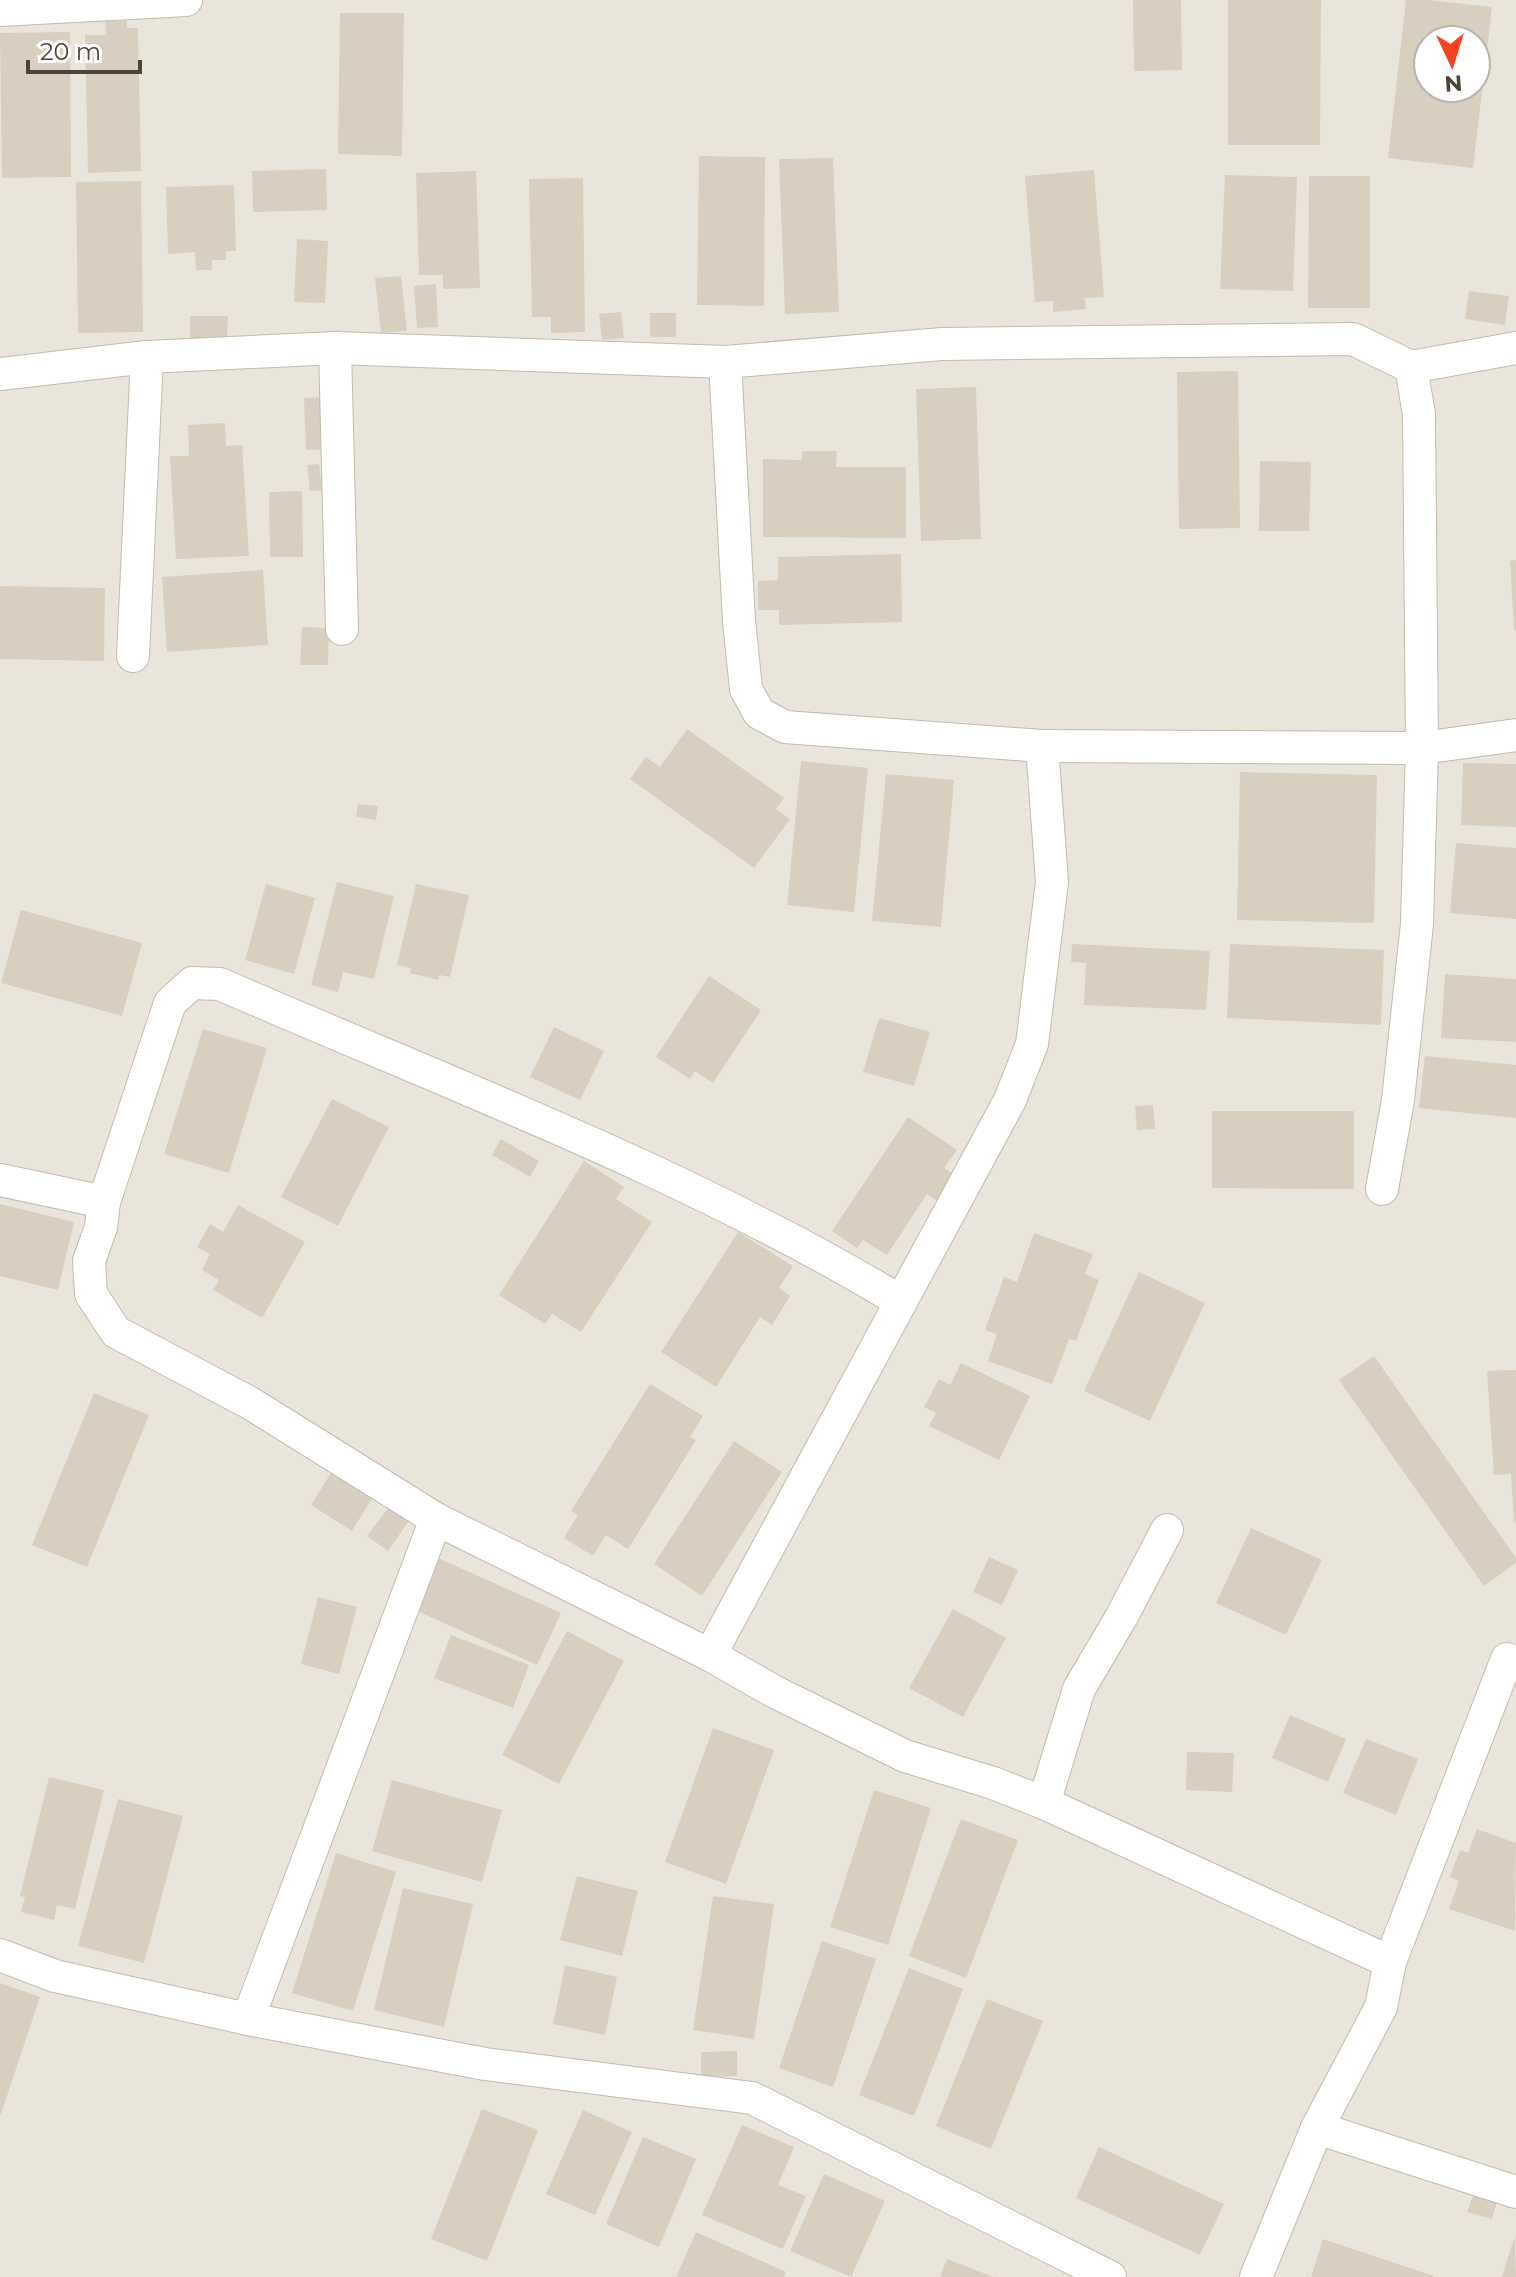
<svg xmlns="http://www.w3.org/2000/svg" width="1516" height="2277" viewBox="0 0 1516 2277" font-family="Montserrat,sans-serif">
<rect width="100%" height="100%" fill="#f6f3ec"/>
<!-- residential -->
<path fill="#eae5da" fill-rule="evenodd" d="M0 0H1516V2277H0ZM1428 40H1476V88H1428Z"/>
<!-- building -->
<g fill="#d8cfc1" fill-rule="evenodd">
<polygon points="1133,0 1181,0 1182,70 1134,71"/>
<polygon points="1228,0 1321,0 1320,145 1228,145"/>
<path d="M1406 0H1429L1492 7 1473 168 1388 158ZM1428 40H1476V88H1428Z"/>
<polygon points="340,13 404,13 402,156 338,154"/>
<polygon points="105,21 127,21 127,28 138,28 141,171 88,173 85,35 106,35"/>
<polygon points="70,32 71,177 2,178 0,33"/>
<polygon points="699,156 765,157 764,306 697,305"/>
<polygon points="833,158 839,312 785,314 779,159"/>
<polygon points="326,169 327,210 253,212 252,171"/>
<polygon points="1094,170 1104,297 1085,298 1086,309 1053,312 1053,301 1035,302 1025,176"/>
<polygon points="476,171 480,288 443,289 443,275 419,275 416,173"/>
<polygon points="1225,175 1297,177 1293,291 1220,289"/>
<polygon points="1309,176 1370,176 1370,308 1308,308"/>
<polygon points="583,178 585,332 551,333 551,317 532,317 529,179"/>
<polygon points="141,181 143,332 78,333 76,182"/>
<polygon points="234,185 236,251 226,251 226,260 212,260 212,270 196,270 195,252 168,254 166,187"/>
<polygon points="297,239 328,241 325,303 294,302"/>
<polygon points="401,276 407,331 381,333 375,278"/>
<polygon points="436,284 438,327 417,328 414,286"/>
<polygon points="1469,291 1509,296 1505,325 1465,319"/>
<polygon points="621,312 624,338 602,340 599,314"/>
<rect x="650" y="313" width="26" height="24"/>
<polygon points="190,316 228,316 227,342 190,342"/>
<polygon points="1238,371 1240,528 1179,529 1177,372"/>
<polygon points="976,387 981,539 921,541 916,389"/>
<polygon points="329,397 331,449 306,450 304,398"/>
<polygon points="225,423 226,446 242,445 249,556 176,559 170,456 189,456 188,425"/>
<polygon points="802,451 837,451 836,467 906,467 906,538 763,537 763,459 802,460"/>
<polygon points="1260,461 1311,462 1309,531 1259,531"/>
<polygon points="319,464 322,490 310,491 307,465"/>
<polygon points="302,491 303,557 270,557 269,492"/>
<polygon points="901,554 902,622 779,625 779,610 758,610 758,581 778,580 778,557"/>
<polygon points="1516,560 1516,630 1514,630 1510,561"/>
<polygon points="263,570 268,645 167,652 162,577"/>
<polygon points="0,586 105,588 104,661 0,659"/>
<polygon points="302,627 329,628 328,665 300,665"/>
<polygon points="687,729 784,798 776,809 790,819 754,868 630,779 646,757 660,767"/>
<polygon points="801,761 868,768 854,912 787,905"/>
<polygon points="1463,763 1516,764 1516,827 1461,825"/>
<polygon points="1240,772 1377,775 1374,923 1237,920"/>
<polygon points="886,774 954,780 941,927 872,921"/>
<polygon points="358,804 378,806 376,820 356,817"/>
<polygon points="1456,843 1516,848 1516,919 1450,913"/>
<polygon points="337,882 394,896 374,979 343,972 338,992 311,985"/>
<polygon points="266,884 315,898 294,974 245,960"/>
<polygon points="416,884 469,895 450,977 439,975 438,980 410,973 411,968 397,965"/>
<polygon points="21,910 142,943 122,1016 1,983"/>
<polygon points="1072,944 1210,951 1206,1010 1084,1005 1086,963 1071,962"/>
<polygon points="1230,944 1384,950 1381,1025 1227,1018"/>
<polygon points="1445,974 1516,979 1516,1042 1441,1038"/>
<polygon points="709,976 761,1010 713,1083 695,1071 690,1079 656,1057"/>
<polygon points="879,1018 930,1032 914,1086 863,1072"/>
<polygon points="554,1027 604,1051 580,1100 530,1077"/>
<polygon points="203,1029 267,1048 229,1173 164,1154"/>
<polygon points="1425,1056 1516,1065 1516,1118 1419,1108"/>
<polygon points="332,1099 389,1127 338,1226 281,1197"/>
<polygon points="1153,1105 1155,1129 1137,1130 1135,1106"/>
<polygon points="1212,1111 1354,1111 1354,1189 1212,1188"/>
<polygon points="908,1117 957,1150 944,1168 955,1175 938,1202 927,1194 887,1255 863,1240 857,1248 832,1231"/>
<polygon points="501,1139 539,1161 530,1177 492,1155"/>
<polygon points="584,1161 624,1187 616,1199 652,1222 581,1332 552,1314 545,1324 499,1295"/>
<polygon points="0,1204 74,1222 58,1290 0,1276"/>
<polygon points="238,1205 305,1242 262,1318 213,1290 219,1280 202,1270 210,1254 197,1247 210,1224 223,1232"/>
<polygon points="738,1232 793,1266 779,1288 790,1296 772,1325 760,1317 716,1387 661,1352"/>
<polygon points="1034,1233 1093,1254 1085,1274 1099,1280 1076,1341 1069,1339 1052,1384 988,1361 997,1334 985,1330 1004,1277 1017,1282"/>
<polygon points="1139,1272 1205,1303 1150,1421 1084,1391"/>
<polygon points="1374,1356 1516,1558 1516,1563 1484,1586 1339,1380"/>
<polygon points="961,1363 1030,1396 999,1460 929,1426 936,1413 924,1407 939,1379 950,1385"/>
<polygon points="1507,1370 1516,1370 1516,1522 1514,1523 1511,1474 1494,1475 1487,1371"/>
<polygon points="650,1384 703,1416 690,1437 696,1440 628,1549 606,1535 593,1556 564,1538 578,1515 571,1511"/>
<polygon points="94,1393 149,1415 87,1567 32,1545"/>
<polygon points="734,1441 782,1472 702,1596 654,1564"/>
<polygon points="331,1473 373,1497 352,1531 311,1505"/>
<polygon points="391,1504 411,1518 388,1551 367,1536"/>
<polygon points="1251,1528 1322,1560 1286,1635 1216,1603"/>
<polygon points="989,1557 1018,1570 1002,1605 973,1592"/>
<polygon points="438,1558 561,1613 537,1665 415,1610"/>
<polygon points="318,1597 357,1607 339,1674 301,1664"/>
<polygon points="953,1609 1006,1638 963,1717 909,1688"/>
<polygon points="567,1631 624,1661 559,1784 502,1755"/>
<polygon points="451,1635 529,1665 513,1708 434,1678"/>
<polygon points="1290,1715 1346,1739 1328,1782 1272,1758"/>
<polygon points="713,1728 774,1750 726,1884 665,1862"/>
<polygon points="1366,1739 1418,1759 1396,1815 1343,1793"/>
<polygon points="1187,1752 1234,1753 1232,1792 1186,1790"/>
<polygon points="49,1777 104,1790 75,1909 57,1905 54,1920 21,1912 25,1897 20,1896"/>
<polygon points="392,1780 502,1810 482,1882 372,1851"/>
<polygon points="874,1790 931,1808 888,1945 830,1927"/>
<polygon points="118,1799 183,1816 144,1963 78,1946"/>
<polygon points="961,1819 1018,1840 966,1978 909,1956"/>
<polygon points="1477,1829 1516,1843 1515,1931 1449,1909 1459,1881 1450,1877 1460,1850 1468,1853"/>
<polygon points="336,1853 396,1872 353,2011 292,1993"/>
<polygon points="577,1876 638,1891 622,1956 560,1940"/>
<polygon points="403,1888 473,1904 444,2027 374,2010"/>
<polygon points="713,1896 774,1904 754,2039 693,2030"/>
<polygon points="822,1941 876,1959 833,2087 779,2068"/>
<polygon points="565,1965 617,1977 605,2035 553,2024"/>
<polygon points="909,1968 963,1989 914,2116 859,2095"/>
<polygon points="0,1983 40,1997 1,2114 0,2114"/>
<polygon points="987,1999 1043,2021 991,2149 936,2126"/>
<polygon points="737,2051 737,2076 701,2077 701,2052"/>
<polygon points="482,2109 538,2130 487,2261 431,2239"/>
<polygon points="583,2110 632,2132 595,2215 546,2194"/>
<polygon points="742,2125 794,2147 778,2185 806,2196 783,2249 702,2215"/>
<polygon points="643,2137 696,2159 659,2247 606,2224"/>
<polygon points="1099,2147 1224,2204 1200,2255 1076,2198"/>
<polygon points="824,2174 885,2201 851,2277 790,2251"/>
<polygon points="1476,2188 1499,2195 1492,2219 1467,2212"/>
<polygon points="696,2232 786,2272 784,2277 676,2277"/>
<polygon points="1515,2235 1516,2277 1502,2277"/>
<polygon points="1323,2239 1434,2276 1434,2277 1311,2277"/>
<polygon points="947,2259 994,2277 940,2277"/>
</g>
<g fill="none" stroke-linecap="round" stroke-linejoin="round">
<!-- minor casing -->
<g stroke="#c2bbae" stroke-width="34">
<g id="minor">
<polyline points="0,10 186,0"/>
<polyline points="335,348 342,629"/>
<polyline points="725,362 942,344 1353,339 1411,367 1419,414 1422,748 1417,924 1398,1100 1382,1189"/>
<polyline points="1411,367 1516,348"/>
<polyline points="0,374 147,357 335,348 725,362 739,621 746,689 759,713 785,727 1042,746 1052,882 1032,1044 1010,1100 710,1655"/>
<polyline points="133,656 147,357"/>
<polyline points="1042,746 1422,748 1516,735"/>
<polyline points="0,1180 104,1202"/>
<path d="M900 1301C686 1172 449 1084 220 984L192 983 170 1003 104 1202 101 1227 89 1261 91 1294 116 1332 250 1403 436 1519 710 1655 775 1692 905 1756 993 1783 1044 1803 1390 1962 1381 2007 1317 2128 1256 2277"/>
<polyline points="1044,1803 1079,1689 1122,1616 1167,1530"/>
<polyline points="0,1955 55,1976 248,2019 485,2064 752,2098 1110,2277"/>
<polyline points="1390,1962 1507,1659"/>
<polyline points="248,2019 436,1519"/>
<polyline points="1317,2128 1516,2192"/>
</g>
</g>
<!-- minor -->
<use href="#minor" stroke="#fff" stroke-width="32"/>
</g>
<!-- north arrow -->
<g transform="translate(1452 64) rotate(176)"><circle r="38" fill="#ffffff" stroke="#b7b4b0" stroke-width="2"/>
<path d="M0-6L14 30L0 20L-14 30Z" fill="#fc3f1d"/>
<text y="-12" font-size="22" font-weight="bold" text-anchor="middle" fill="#4b4439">N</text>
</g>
<!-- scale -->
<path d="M28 60v12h112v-12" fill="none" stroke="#4b4439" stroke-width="4"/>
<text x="40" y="60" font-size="24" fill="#4b4439" stroke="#ffffff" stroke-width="6" paint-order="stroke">20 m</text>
</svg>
